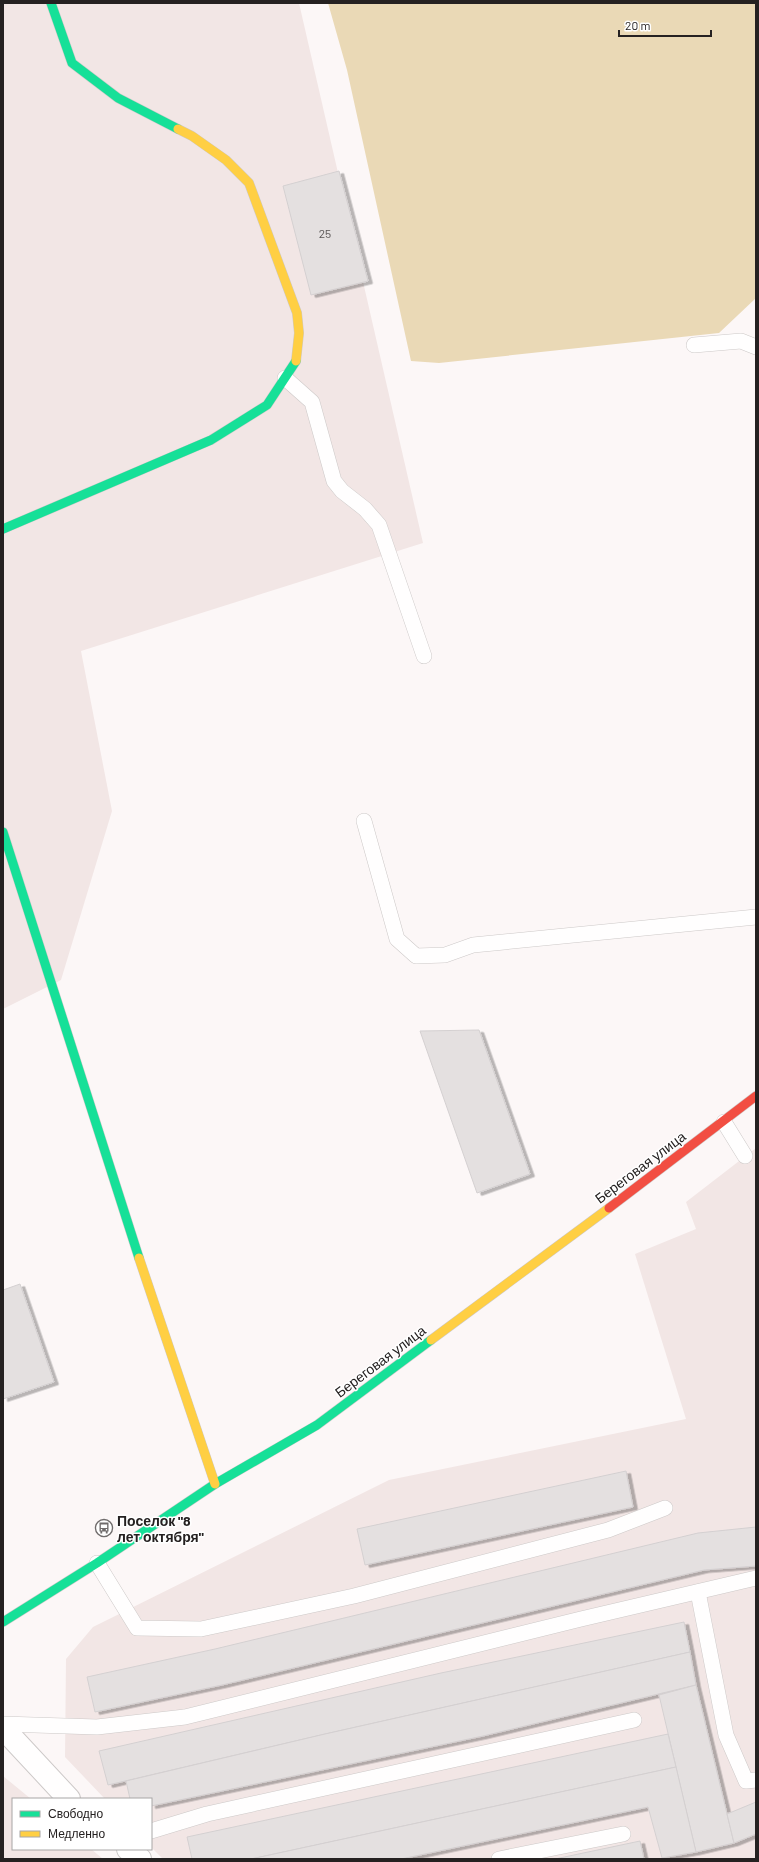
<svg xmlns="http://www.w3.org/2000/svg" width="759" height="1862" viewBox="0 0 759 1862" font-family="Barlow,sans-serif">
<defs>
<filter id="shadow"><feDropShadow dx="4.5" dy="2.5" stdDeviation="0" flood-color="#0004"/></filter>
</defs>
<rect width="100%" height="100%" fill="#fcf7f7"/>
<!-- built -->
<g fill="#f2e6e5">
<polygon points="3,3 299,3 423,543 81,651 112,811 61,980 3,1009"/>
<polygon points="756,1148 756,1859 163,1859 151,1847 151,1799 105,1799 65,1757 66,1659 93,1627 389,1480 686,1419 635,1254 696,1229 686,1202"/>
<polygon points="3,1776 31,1799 13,1799 13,1849 91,1849 103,1859 3,1859"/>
</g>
<!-- green -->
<polygon fill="#ead9b6" points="328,3 756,3 756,298 719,333 439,363 411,361 347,70"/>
<!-- building -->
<g fill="#e4e0e0" stroke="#d4d0d1" filter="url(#shadow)">
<polygon points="339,171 368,281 311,295 283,186"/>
<polygon points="479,1030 530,1174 477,1193 420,1031"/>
<polygon points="20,1284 54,1382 3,1399 3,1290"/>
<polygon points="626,1471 633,1507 365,1565 357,1529"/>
<polygon points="756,1527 756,1566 704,1570 222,1685 95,1712 87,1677 215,1649 698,1533"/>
<polygon points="684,1622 690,1652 325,1734 108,1785 99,1751 441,1673"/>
<polygon points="690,1652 696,1685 483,1736 151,1806 151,1799 130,1799 126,1781 325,1734"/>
<polygon points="696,1685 734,1843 696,1852 659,1695"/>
<polygon points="668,1734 676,1767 251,1859 192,1859 187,1837"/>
<polygon points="676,1767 696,1852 662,1858 648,1807 401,1859 251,1859"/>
<polygon points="756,1802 756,1834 734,1843 727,1814"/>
<polygon points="640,1841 644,1859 555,1859"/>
</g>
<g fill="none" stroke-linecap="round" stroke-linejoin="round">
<!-- lane casing -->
<g stroke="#cdc9c8" stroke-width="16">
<g id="lane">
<polyline points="694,345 741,341 756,347"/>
<polyline points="285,378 312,402 334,481 342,491 365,509 379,525 424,656"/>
<polyline points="364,821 397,939 416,956 445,955 473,945 756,917"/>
<polyline points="724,1122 745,1156"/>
<polyline points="97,1563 137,1628 201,1629 354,1596 608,1530 665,1508"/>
<polyline points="698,1592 726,1735 746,1781 756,1780"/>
<polyline points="3,1724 97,1727 185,1717 581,1619 756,1578"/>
<polyline points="151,1831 207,1814 634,1720"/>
<polyline points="499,1859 623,1834"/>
</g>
</g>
<!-- street casing -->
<g stroke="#cdc9c8" stroke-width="24">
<g id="street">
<polyline points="3,1728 69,1799"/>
<polyline points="128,1849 140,1859"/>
</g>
</g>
<!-- fast casing -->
<g stroke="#cdc9c8" stroke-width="10">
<g id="fast">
<polyline points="51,3 72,63 118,98 178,129"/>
<polyline points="3,529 211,440 267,405 296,361"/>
<polyline points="3,832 139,1258"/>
<polyline points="3,1622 97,1563 215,1484 317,1425 431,1340"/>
</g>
</g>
<!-- slow casing -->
<g stroke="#cdc9c8" stroke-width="10">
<g id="slow">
<polyline points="178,129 192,136 226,160 249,183 297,313 299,333 296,361"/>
<polyline points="139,1258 215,1484"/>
<polyline points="431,1340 609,1208"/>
</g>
</g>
<!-- jam casing -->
<g stroke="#cdc9c8" stroke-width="10">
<polyline id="jam" points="609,1208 756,1096"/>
</g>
<!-- lane -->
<use href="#lane" stroke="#fffefe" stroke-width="15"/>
<!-- street -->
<use href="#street" stroke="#fffefe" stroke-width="22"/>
<!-- fast -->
<use href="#fast" stroke="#16e098" stroke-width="9"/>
<!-- slow -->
<use href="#slow" stroke="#ffcf43" stroke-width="9"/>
<!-- jam -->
<use href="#jam" stroke="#f24e42" stroke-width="9"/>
</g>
<!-- icons -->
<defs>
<g id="bus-ring" transform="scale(0.9)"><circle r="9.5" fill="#fff" stroke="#706c6c" stroke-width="1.5"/><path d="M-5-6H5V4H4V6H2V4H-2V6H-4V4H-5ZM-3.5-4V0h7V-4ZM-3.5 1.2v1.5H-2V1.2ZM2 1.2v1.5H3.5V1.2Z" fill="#706c6c"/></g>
</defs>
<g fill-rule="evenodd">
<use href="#bus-ring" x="104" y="1528"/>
</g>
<g text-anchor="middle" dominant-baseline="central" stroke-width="3" stroke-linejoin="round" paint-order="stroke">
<!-- number labels -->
<g font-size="12" fill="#575353">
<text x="325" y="233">25</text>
</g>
<!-- street labels -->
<g font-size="14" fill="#252121" stroke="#fff">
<text transform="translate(640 1167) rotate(-37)">Береговая улица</text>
<text transform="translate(380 1361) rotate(-37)">Береговая улица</text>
</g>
<!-- poi labels -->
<g font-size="14" font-weight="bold" fill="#252121" stroke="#fff" text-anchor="start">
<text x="117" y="1520">Поселок "8<tspan x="117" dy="16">лет октября"</tspan></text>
</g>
</g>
<!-- border -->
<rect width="759" height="1862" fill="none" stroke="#252121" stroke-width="8"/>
<!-- legend -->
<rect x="12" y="1798" width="140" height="52" fill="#ffffff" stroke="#a8a6a6"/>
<rect x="20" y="1811" width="20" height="6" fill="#16e098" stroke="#a8a6a6"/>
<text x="48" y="1818" font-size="12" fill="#252121">Свободно</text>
<rect x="20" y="1831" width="20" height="6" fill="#ffcf43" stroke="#a8a6a6"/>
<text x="48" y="1838" font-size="12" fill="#252121">Медленно</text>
<!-- scale -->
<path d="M619 30v6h92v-6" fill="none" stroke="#252121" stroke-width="2"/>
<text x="625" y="30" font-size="12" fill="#252121" stroke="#ffffff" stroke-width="3" paint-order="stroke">20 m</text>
</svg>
